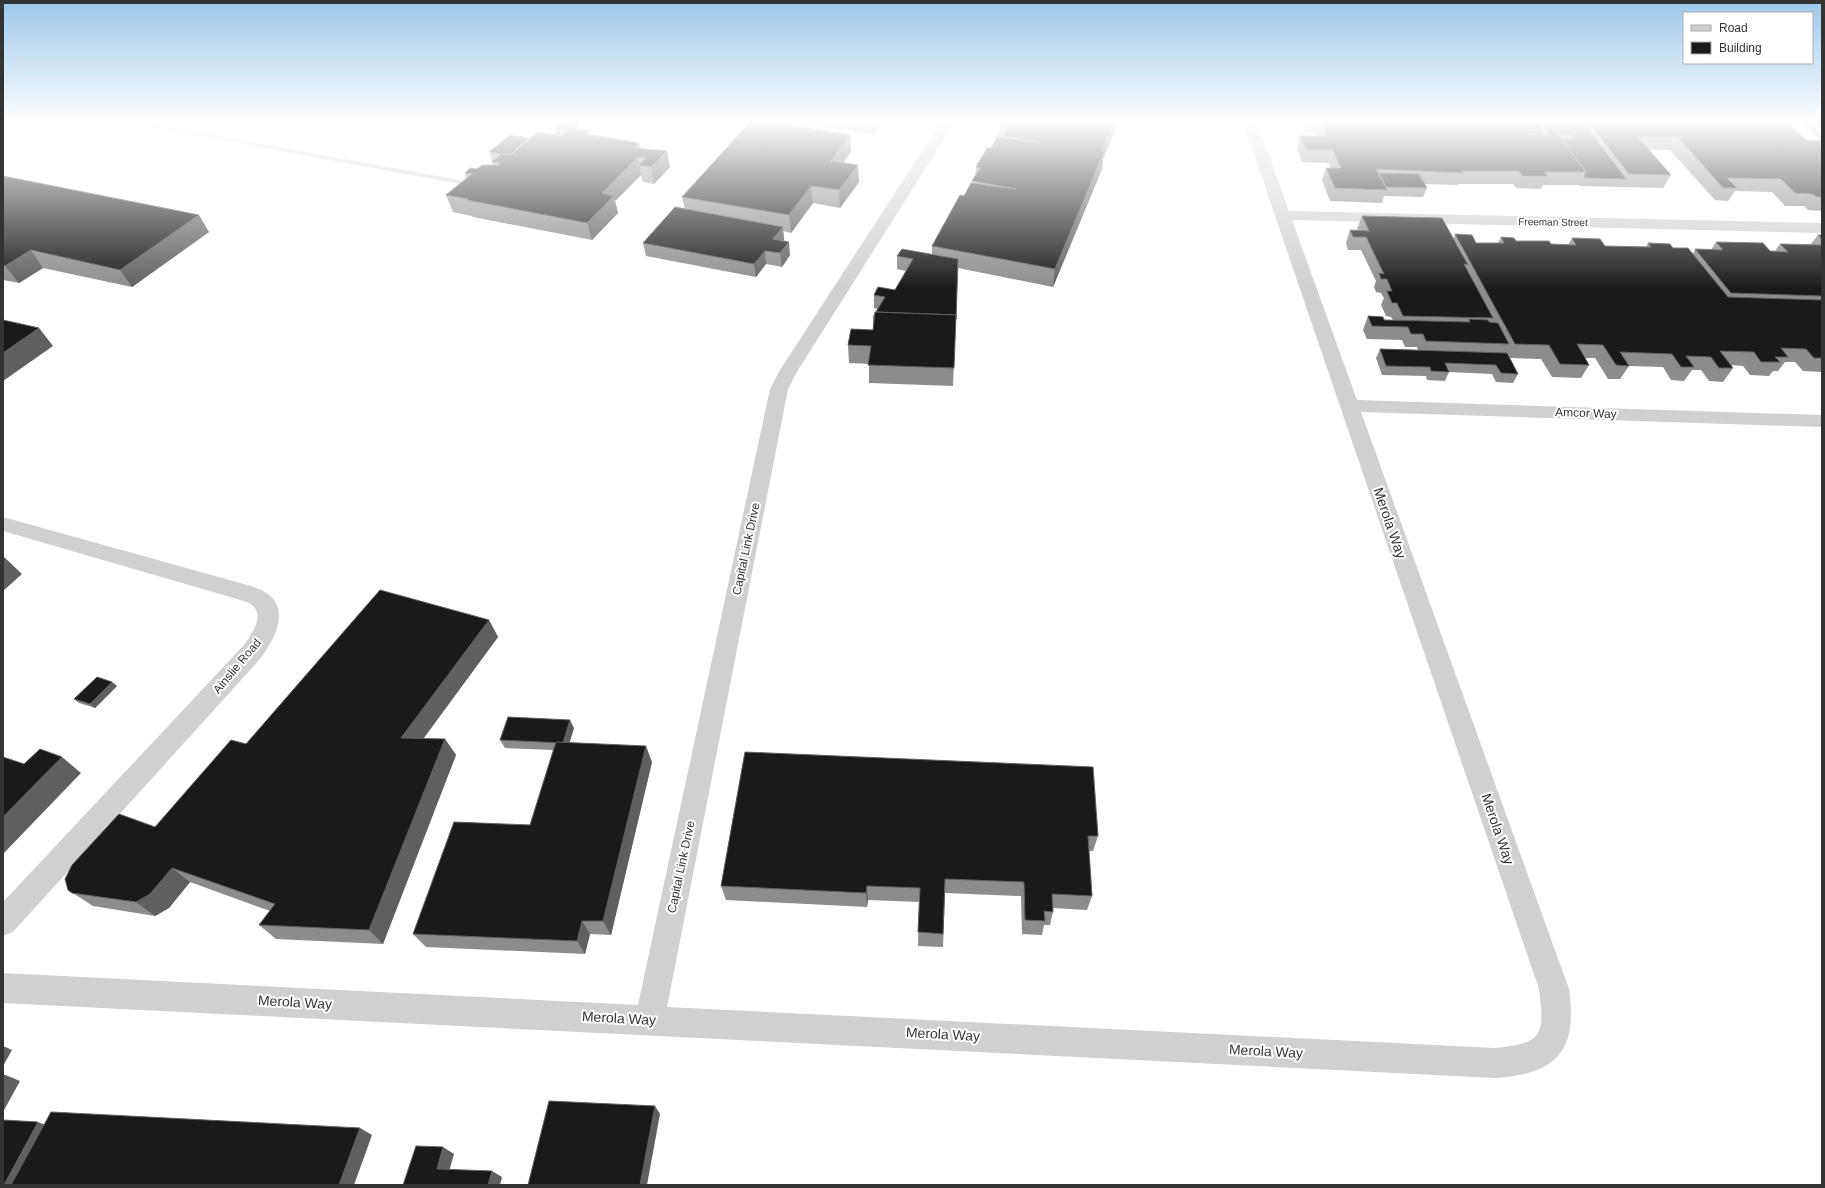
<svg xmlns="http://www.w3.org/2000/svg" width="1825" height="1188" viewBox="0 0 1825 1188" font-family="Arial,sans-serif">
<rect width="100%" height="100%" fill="#fff"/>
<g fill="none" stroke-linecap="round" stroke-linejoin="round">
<!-- lane -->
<polygon fill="#d0d0d0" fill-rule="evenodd" points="124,122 141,122 460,180 464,182 460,184"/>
<!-- street -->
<g fill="#d0d0d0" fill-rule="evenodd">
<polygon points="3,122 15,122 3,129"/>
<path d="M941 122H955L798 370 788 389 667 1007 1495 1048C1543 1044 1545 1034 1539 989L1243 122H1257L1289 211 1822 223V233L1292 220 1357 400 1822 415V427L1361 412 1569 989C1578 1051 1557 1074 1495 1078L3 1003V973L638 1005 770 389 780 370Z"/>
<path d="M3 517 251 586C256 588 263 590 268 594 291 612 273 641 260 659L13 932 3 936V902L244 645C250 637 264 618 254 607 250 602 242 601 237 599L3 531Z"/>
</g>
</g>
<!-- wall -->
<g fill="#8c8c8c">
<polygon points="791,122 883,122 874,134"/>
<polygon points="1000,122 1103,159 1102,169 1053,287 958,268 953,386 869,383 869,364 849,363 848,345 873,330 873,316 878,309 874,308 874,295 895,290 906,271 897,269 897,256 932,254 932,246 972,183 972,181 975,176 976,167 991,148 998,137 999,124"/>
<polygon points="1304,122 1786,122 1806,140 1822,141 1802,122 1822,122 1822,211 1808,210 1804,206 1785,206 1772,192 1735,191 1728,201 1715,200 1670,150 1649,150 1671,175 1663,188 1580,186 1579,185 1543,185 1541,189 1516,188 1513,184 1458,184 1458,185 1424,184 1427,188 1423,197 1384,196 1382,203 1330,201 1322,180 1326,168 1331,168 1329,163 1302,162 1297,148 1300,136 1317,136 1316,133 1306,132 1303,126"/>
<polygon points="555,129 579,129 590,134 639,143 640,148 670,167 654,184 643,182 641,175 615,201 618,213 592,240 473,217 472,216 453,212 446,195 466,178 465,173 493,165 492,162 493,161 492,161 489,152 529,138 556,135"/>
<polygon points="850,135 851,152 843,163 859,182 840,208 813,203 791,233 783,231 784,240 783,241 790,255 782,267 766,264 756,277 646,256 643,243 685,209 682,197"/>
<polygon points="3,176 209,232 132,287 43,268 19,283 3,280"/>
<polygon points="1362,216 1454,238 1455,234 1476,243 1498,243 1501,237 1516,241 1551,244 1568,245 1572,238 1605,246 1646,247 1648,243 1673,248 1693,254 1695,249 1711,250 1716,242 1770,251 1775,251 1780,244 1811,244 1818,235 1822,235 1822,372 1803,371 1795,362 1785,362 1778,371 1773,371 1769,376 1750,375 1743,366 1731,365 1733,368 1723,382 1709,381 1701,370 1692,370 1684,381 1671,380 1663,367 1629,366 1620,379 1608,379 1595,358 1585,358 1589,365 1581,378 1552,377 1541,359 1510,358 1518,374 1513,383 1496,382 1492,374 1449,372 1445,381 1427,380 1426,376 1382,375 1376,358 1380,349 1418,350 1417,347 1405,347 1402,340 1367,339 1363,330 1368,316 1384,320 1393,320 1391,317 1386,316 1381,305 1384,298 1381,293 1376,292 1374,287 1376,281 1361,250 1348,250 1346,243 1350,230 1358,230 1357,229"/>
<polygon points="489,620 498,637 423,739 445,739 456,755 383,944 276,939 259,925 270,911 190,882 169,908 155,916 93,906 68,890 155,827 246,744"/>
<polygon points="117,686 95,708 79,703 74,699"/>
<polygon points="574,728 569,743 652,762 611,935 590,934 585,954 426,947 413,934 530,825 553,750 505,748 500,740"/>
<polygon points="745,752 1098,836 1093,851 1089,851 1092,896 1087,910 1053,908 1053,912 1050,925 1044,925 1042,935 1022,934 1021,896 945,893 943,947 918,946 919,902 868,900 867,907 726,900 721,886"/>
</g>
<!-- shaded-wall -->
<g fill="#5f5f5f">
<polygon points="874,122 883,122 874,134"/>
<polygon points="1114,122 1119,122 1103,159 1102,169 1053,287 1055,269 1102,151"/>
<polygon points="577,123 581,139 571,128"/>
<polygon points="589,131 593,147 585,134"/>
<polygon points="850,135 851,152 832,178 831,161"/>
<polygon points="639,143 642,158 638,157 640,165 639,165 641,175 615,201 618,213 592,240 587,223 602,193 634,148"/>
<polygon points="667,151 670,167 654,184 651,167"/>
<polygon points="858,165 859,182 840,208 839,190"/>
<polygon points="811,186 813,203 791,233 789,215"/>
<polygon points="199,215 209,232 132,287 120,270"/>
<polygon points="783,227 784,240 775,252 773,239"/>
<polygon points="789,242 790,255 782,267 780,253"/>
<polygon points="31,250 43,268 19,283 5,266"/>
<polygon points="765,251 766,264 756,277 754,264"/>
<polygon points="39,328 53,346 3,381 3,353"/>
<polygon points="4,557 22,574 3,591 3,558"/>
<polygon points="489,620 498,637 412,754 401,738"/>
<polygon points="112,682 117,686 95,708 90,704"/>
<polygon points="570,720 574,728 567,751 563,743"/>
<polygon points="445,739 456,755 383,944 369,930"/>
<polygon points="646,746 652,762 611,935 603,921"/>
<polygon points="62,757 81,773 3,854 3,817"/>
<polygon points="172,868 190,882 169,908 155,916 136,902"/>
<polygon points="867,886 868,900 867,907 866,893"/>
<polygon points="582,921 590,934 585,954 577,941"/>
<polygon points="3,1046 12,1050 3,1066"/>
<polygon points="3,1074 20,1081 3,1112"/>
<polygon points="655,1106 660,1114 647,1185 640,1185"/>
<polygon points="38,1122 63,1132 35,1185 4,1185"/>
<polygon points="360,1128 372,1135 354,1185 339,1185"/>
<polygon points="443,1147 454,1154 448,1175 437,1169"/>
<polygon points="492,1171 502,1177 500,1185 488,1185"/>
</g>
<!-- building -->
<g fill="#1a1a1a" stroke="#5f5f5f">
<polygon points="562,122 577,123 571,128 589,131 585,134 639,143 634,148 667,151 651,167 639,165 646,158 638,157 602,193 614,196 587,223 467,200 468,199 446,195 472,174 465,173 470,168 477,169 482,165 498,165 500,163 492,162 501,154 512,154 538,132 562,136 567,131 555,129"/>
<polygon points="750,122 770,122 850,135 831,161 858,165 839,190 811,186 789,215 682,197"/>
<polygon points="1000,122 1114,122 1102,151 1104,152 1055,269 932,246 960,195 964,196 971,183 1016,189 972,181 980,168 976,167 987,148 991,148 997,137 1040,143 1040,142 1003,136 1009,126 999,124"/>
<polygon points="1321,122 1517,122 1526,134 1550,135 1541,122 1565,122 1575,135 1558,135 1586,172 1544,172 1547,176 1522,176 1519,171 1462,171 1463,173 1376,169 1387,190 1335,188 1326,168 1341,168 1333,150 1306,150 1300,136 1327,136"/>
<polygon points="1517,122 1536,122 1545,134 1526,134"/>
<polygon points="1565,122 1583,122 1626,179 1585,178 1584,176 1586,172 1561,139 1573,139 1575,135"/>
<polygon points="1588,122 1786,122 1806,140 1822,141 1822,197 1817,197 1813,194 1795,193 1781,179 1727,178 1737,188 1723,188 1678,137 1638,137 1671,175 1629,174"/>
<polygon points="510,135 529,138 511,154 501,154 489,152"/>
<polygon points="1379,173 1419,174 1427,188 1386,187"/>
<polygon points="3,176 199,215 120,270 31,250 5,266 3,265"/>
<polygon points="675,207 783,227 773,239 789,242 780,253 765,251 754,264 643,243"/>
<polygon points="1362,216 1442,218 1468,265 1464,264 1493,318 1403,316 1397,303 1392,303 1387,291 1392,291 1387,279 1381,279 1379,273 1384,274 1366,237 1353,237 1350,230 1369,231"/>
<polygon points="1455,234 1472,235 1476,243 1504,243 1501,237 1514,238 1516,241 1549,241 1551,244 1576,245 1572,238 1600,239 1605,246 1651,247 1648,243 1670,244 1673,248 1688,248 1728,297 1822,300 1822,358 1814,358 1806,349 1781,348 1788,357 1775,357 1780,362 1761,362 1754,352 1720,351 1733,368 1719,368 1711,357 1686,356 1694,367 1681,367 1672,354 1620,352 1629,366 1616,365 1603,345 1577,344 1589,365 1560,364 1549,345 1515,344"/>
<polygon points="1818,235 1822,235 1822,240"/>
<polygon points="1716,242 1763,243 1770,251 1788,252 1780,244 1822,245 1822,296 1731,293 1695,249 1723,250"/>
<polygon points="902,249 958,259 956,319 956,315 876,312 885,297 874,295 878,287 895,290 913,259 897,256"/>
<polygon points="875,312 956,315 954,368 868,365 871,346 848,345 851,329 873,330"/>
<polygon points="1368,316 1383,317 1384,320 1470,322 1469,319 1488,320 1489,322 1498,323 1509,344 1426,341 1423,334 1411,334 1408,327 1372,326"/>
<polygon points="3,320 39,328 3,353"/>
<polygon points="1380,349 1507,353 1518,374 1501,373 1496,365 1445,363 1449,372 1431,371 1430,367 1386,366"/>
<polygon points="380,590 489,620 401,738 445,739 369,930 259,925 275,904 172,868 150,894 136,902 72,893 68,890 65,879 72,865 119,814 155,827 231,740 246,744"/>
<polygon points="97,677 112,682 90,704 74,699"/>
<polygon points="508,717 570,720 563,743 500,740"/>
<polygon points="556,742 646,746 603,921 582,921 577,941 413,934 454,822 530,825"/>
<polygon points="40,749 62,757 3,817 3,757 24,764"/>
<polygon points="745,752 1093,767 1098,836 1088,836 1092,896 1052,894 1053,912 1044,911 1045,921 1025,920 1024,882 945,879 943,934 918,932 920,888 867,886 866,893 721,886"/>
<polygon points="549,1101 655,1106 640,1185 528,1185"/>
<polygon points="51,1112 360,1128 339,1185 11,1185"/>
<polygon points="3,1120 38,1122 4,1185 3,1185"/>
<polygon points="416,1146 443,1147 437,1169 492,1171 488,1185 403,1185"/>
</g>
<!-- sky -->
<linearGradient id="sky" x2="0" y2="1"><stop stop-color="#9cc7ea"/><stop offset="0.42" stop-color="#fff"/><stop offset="1" stop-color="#fff" stop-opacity="0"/></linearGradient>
<rect width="1825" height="289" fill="url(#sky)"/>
<g text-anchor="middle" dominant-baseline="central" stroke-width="4" stroke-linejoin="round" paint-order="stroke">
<!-- far-street labels -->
<g font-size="10" fill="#333" stroke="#fff">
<text transform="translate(1553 222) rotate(1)">Freeman Street</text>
</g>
<!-- street labels -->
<g font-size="12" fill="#333" stroke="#fff">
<text transform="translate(1586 413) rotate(2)">Amcor Way</text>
<text transform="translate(746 549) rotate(-78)">Capital Link Drive</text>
<text transform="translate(237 666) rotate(-50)">Ainslie Road</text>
<text transform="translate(681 867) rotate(-78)">Capital Link Drive</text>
</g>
<!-- near-street labels -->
<g font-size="14" fill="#333" stroke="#fff">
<text transform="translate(1390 523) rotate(71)">Merola Way</text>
<text transform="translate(1498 829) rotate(71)">Merola Way</text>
<text transform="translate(295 1002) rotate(3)">Merola Way</text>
<text transform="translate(619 1018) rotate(3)">Merola Way</text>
<text transform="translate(943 1034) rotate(3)">Merola Way</text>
<text transform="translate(1266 1051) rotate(3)">Merola Way</text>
</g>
</g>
<!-- border -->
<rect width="1825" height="1188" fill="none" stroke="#333333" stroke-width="8"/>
<!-- legend -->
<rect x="1683" y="12" width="130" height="52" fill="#ffffff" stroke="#adadad"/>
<rect x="1691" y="25" width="20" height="6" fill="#d0d0d0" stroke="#adadad"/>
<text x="1719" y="32" font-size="12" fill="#333333">Road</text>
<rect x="1691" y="42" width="20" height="12" fill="#1a1a1a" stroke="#adadad"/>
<text x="1719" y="52" font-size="12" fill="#333333">Building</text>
</svg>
